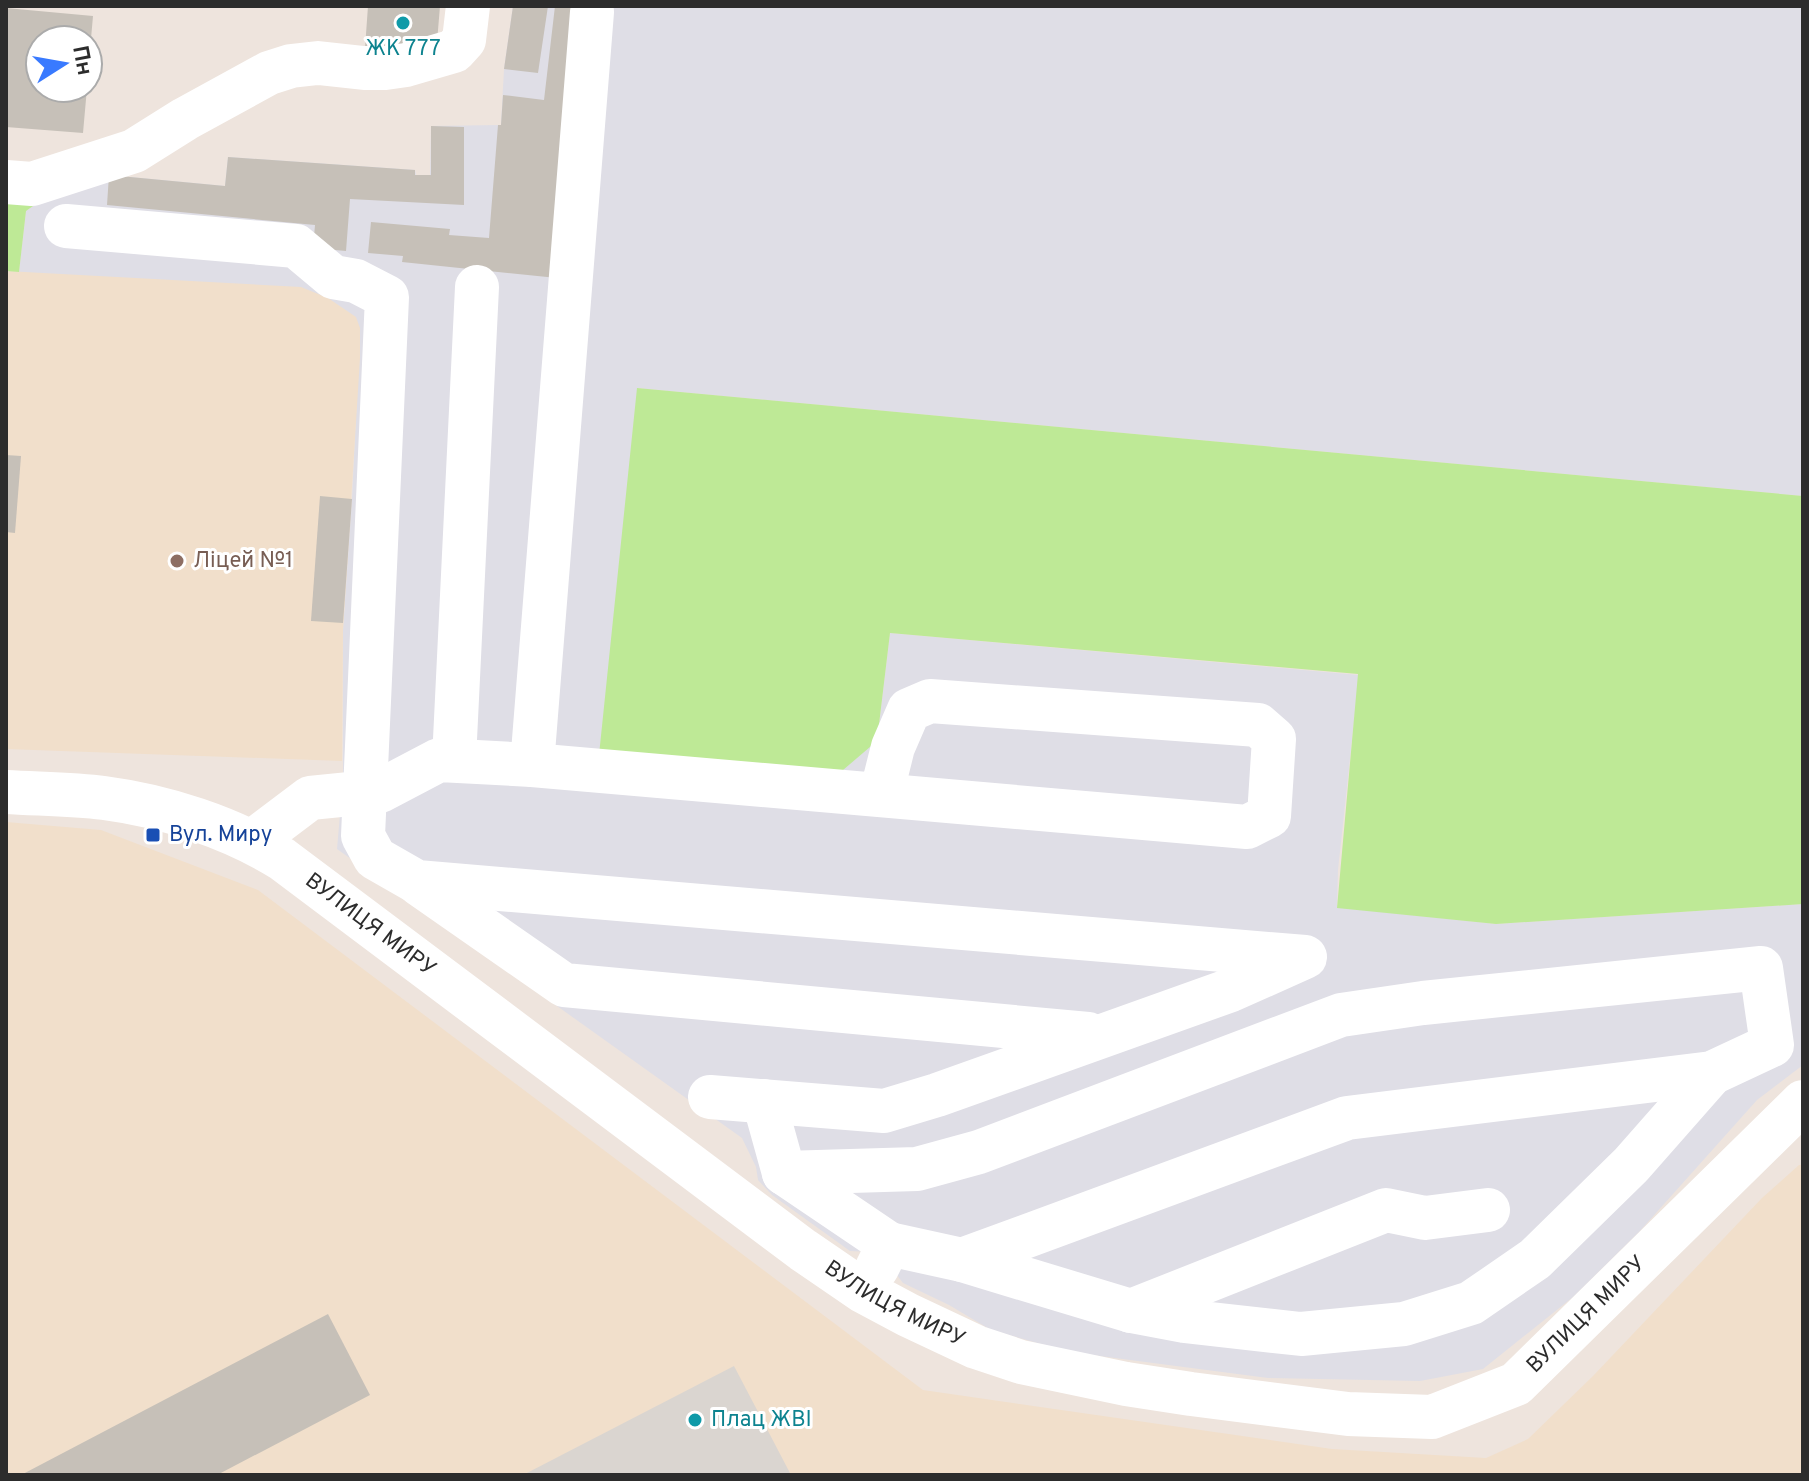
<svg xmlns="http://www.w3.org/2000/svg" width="1809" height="1481" viewBox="0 0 1809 1481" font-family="Overpass,sans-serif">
<rect width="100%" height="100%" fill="#eee4dd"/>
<!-- industrial -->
<polygon fill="#dfdee6" points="513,6 1803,6 1803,496 637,388 877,741 890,633 1359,675 1338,870 1337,907 1496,924 1803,904 1803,1065 1757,1100 1639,1232 1573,1297 1483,1369 1420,1381 1268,1378 1069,1352 991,1330 949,1305 903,1283 896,1274 871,1252 850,1251 772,1195 758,1180 756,1167 742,1138 337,849 343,780 343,630 352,499 360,329 19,272 26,211 40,201 109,175 225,186 228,157 415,170 416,175 430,175 431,126 501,125 504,69"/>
<!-- education -->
<g fill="#f1dfcb">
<polygon points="6,271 301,287 328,298 356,317 360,328 360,358 343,630 342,761 6,749"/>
<polygon points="6,822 101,830 258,890 923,1390 1332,1449 1486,1458 1528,1439 1593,1376 1762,1198 1799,1165 1803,1165 1803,1475 6,1475"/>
</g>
<!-- green -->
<g fill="#bee996">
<polygon points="6,193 40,201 26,211 19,272 6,271"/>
<polygon points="637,388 1803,496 1803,904 1496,924 1337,908 1358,674 890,633 877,741 836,776 599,755"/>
</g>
<!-- plaza -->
<polygon fill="#dad5d0" points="734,1366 791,1475 523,1475"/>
<!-- building -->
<g fill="#c6c0b8">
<polygon points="368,6 440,6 437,42 403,40 402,51 365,48"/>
<polygon points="513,6 548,6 538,73 504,69"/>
<polygon points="555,6 585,6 557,278 402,262 403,256 368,253 371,222 450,229 449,235 489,238 498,125 501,125 503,95 544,100"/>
<polygon points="6,8 93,16 90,50 88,50 88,40 40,40 40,88 87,88 83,133 6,127"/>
<polygon points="431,126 464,127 464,205 350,199 346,251 313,248 315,225 107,205 109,175 225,186 228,157 415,170 415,175 431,175"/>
<polygon points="6,455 21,456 15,533 6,532"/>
<polygon points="320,496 352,499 343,623 311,621"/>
<polygon points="328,1314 370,1395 217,1475 21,1475"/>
</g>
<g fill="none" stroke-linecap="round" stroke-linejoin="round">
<!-- minor -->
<g stroke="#fff" stroke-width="44">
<polyline points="6,182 32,184 134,151 185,119 269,73 291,66 318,63 364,68 385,68 406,65 454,51 464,40 468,6"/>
<polyline points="66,226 296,246 333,277 356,281 387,297 363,836 375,858 417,882 1305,957 1231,990 937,1095 884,1111 710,1097"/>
<polyline points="454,760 477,287"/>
<polyline points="532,765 592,12"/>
<path id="s1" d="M6 792C38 794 72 794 104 798 165 806 230 827 282 859L803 1250 863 1291 908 1315 976 1347 1021 1362 1126 1384 1191 1394 1348 1414 1432 1417 1516 1384 1803 1102"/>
<polyline points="253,841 310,798 380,791 439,760 532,765 1247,827 1269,816 1274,739 1258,725 930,701 909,710 893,747 881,795"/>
<polyline points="419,884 564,985 1088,1034"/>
<polyline points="764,1101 784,1173 917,1169 979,1152 1341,1015 1423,1003 1761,968 1772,1045 1712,1073 1347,1118 962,1260 889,1244"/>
<polyline points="784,1173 889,1244 877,1268"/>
<polyline points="962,1260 1131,1311 1184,1321 1301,1334 1404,1324 1471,1303 1535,1259 1631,1165 1712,1073"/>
<polyline points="1131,1311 1386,1210 1425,1218 1488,1210"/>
</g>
</g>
<!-- markers -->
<g fill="#0f9aa8" stroke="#fff" stroke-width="3">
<circle cx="403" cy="23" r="8"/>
<circle cx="695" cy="1420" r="8"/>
</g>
<circle fill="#8d6e63" stroke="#fff" stroke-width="3" cx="177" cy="561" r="8"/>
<rect fill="#1a4fb4" stroke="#fff" stroke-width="3" x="145" y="827" width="16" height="16" rx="4"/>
<g text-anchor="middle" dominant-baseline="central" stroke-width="6" stroke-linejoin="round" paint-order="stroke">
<!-- culture labels -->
<g font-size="22" fill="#0d838f" stroke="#fff">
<text x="403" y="49">ЖК 777</text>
<text x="711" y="1420" text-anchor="start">Плац ЖВІ</text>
</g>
<!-- education labels -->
<g font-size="22" fill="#785e54" stroke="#fff" text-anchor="start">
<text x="193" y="561">Ліцей №1</text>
</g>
<!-- transit labels -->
<g font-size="22" fill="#164399" stroke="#fff" text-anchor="start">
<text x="169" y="835">Вул. Миру</text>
</g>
<!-- street labels -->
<g font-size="22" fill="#2c2c2c" stroke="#fff">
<text stroke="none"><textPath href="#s1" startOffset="398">ВУЛИЦЯ МИРУ</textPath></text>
<text stroke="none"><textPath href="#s1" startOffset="1046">ВУЛИЦЯ МИРУ</textPath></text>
<text stroke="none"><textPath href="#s1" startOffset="1790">ВУЛИЦЯ МИРУ</textPath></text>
</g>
</g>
<!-- border -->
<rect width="1809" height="1481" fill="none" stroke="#2c2c2c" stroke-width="16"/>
<!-- north arrow -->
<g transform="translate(64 64) rotate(79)"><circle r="38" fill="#ffffff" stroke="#ababab" stroke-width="2"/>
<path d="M0-6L14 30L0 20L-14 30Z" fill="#397aff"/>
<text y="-12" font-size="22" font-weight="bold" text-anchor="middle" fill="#2c2c2c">Пн</text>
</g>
</svg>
